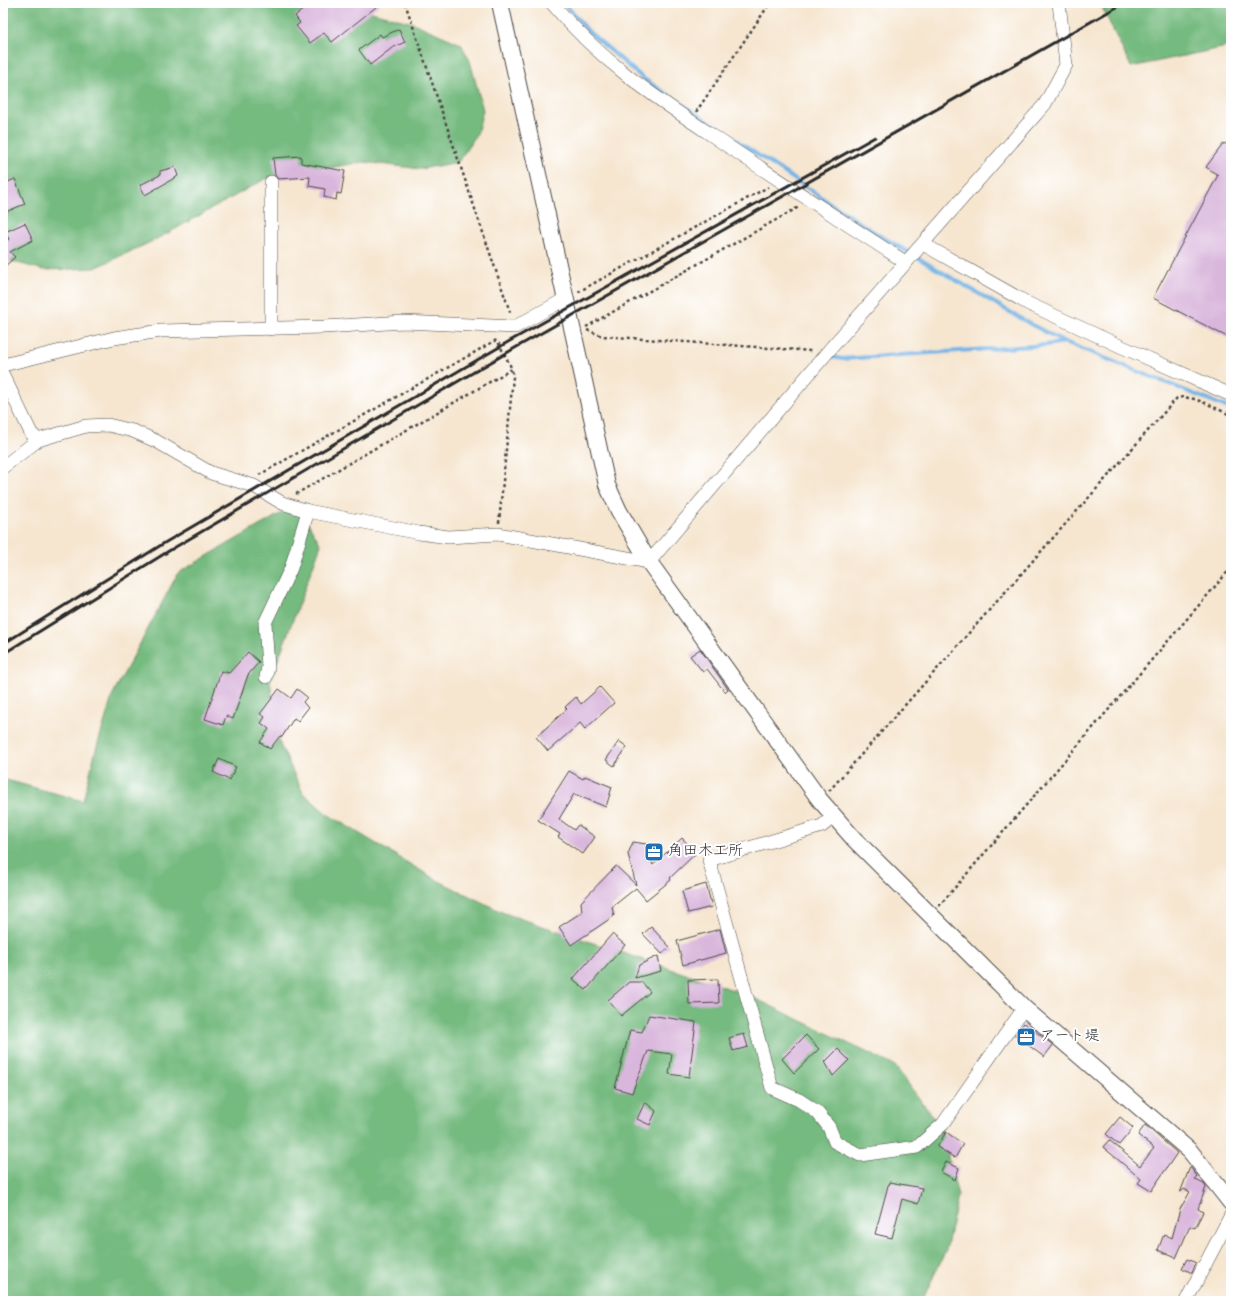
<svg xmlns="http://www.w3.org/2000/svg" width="1234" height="1304" viewBox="0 0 1234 1304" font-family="Dekko,'Klee One',sans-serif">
<rect width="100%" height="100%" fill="#fff"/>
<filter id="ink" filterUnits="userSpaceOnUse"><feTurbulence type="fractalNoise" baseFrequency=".025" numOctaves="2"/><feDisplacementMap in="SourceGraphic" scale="8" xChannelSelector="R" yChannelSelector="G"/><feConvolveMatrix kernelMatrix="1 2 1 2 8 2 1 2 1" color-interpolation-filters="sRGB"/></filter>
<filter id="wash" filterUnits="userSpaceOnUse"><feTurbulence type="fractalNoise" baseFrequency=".012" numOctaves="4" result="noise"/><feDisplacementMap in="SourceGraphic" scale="16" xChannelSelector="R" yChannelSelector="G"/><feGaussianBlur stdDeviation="0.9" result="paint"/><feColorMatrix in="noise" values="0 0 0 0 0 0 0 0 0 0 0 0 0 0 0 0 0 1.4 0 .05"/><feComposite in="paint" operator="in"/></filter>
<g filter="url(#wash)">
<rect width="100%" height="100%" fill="#f6e6d0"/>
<!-- forest -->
<g fill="#74ba7f" stroke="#507255">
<polygon points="3,3 338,3 413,23 461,44 470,61 483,110 477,134 458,162 421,169 363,162 265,179 159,238 95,268 44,270 3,259"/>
<polygon points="1100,3 1231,3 1231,46 1131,67"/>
<polygon points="297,504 321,545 270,681 279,742 303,793 327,814 433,878 504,913 748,995 895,1066 941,1128 958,1196 946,1250 922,1301 3,1301 3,779 83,801 95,753 113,694 178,573"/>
</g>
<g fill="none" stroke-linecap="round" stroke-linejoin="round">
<!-- stream -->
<g stroke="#72b3e6" stroke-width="4">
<polyline points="564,3 589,32 644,79 872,231 1034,326 1065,342 1231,409"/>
<polyline points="832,357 842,359 1046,345 1065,342"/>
</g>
</g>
<g id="blocks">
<!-- building -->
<g fill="#d9b6dc">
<polygon points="311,3 381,3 332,42 324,33 310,43 296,26 300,23 295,16"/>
<polygon points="399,29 405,42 392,48 370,65 359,50 380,34 382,37"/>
<polygon points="1224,143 1231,148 1231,339 1153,298 1218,175 1206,167"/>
<polygon points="301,156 301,163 345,171 341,194 337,193 336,200 324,197 325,189 309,186 310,177 278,179 275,175 273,158"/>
<polygon points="175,167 178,176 145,195 140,185 160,175 160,171"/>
<polygon points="15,179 25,204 3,213 3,184"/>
<polygon points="25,223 33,240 10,252 15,257 3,268 3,244 9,239 5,232"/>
<polygon points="700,649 728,689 725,692 707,669 703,672 690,656"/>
<polygon points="248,652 259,662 248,675 233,719 226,716 223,725 205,719 221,671 229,673"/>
<polygon points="600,687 614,703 585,729 580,723 548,751 536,737 567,709 565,707 576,697 581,704"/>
<polygon points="279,689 291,698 297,689 307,697 303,702 308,708 298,721 294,718 282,737 280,736 270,749 260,742 269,729 261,723 265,717 260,714"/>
<polygon points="619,741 627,747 614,766 606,760"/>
<polygon points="219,759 236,767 229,780 213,772"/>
<polygon points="569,771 583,779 585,776 612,787 606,807 574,794 559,819 574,830 578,825 595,837 583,854 558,837 560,834 538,820"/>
<polygon points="682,838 696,853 670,878 671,880 646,900 636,888 612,907 614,916 571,945 559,927 582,912 581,902 616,866 636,885 628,854 633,842 646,844 653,865"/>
<polygon points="706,884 712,907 688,913 682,891"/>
<polygon points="651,927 670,947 662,954 643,934"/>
<polygon points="720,929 726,953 683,965 677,941"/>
<polygon points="612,934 625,945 586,990 573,979"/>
<polygon points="658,956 661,971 635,978 639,965"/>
<polygon points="718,979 719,1003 689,1004 688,980"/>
<polygon points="629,982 642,982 650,992 621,1016 608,1000"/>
<polygon points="649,1015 696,1022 689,1077 669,1074 672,1054 648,1051 632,1093 615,1088 630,1030 642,1032"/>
<polygon points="1024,1023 1053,1045 1044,1057 1015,1035"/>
<polygon points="744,1034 748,1047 733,1051 729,1038"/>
<polygon points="806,1035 819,1049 794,1073 782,1059"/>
<polygon points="838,1049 849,1060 833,1076 825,1062"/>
<polygon points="645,1102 656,1111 650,1125 637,1119"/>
<polygon points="1120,1117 1133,1128 1119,1145 1106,1134"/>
<polygon points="1145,1125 1177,1153 1151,1191 1138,1183 1141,1179 1103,1147 1109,1140 1140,1166 1154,1148 1138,1135"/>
<polygon points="946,1132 963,1144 955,1158 937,1147"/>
<polygon points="946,1162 959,1168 955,1180 941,1172"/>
<polygon points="1190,1167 1197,1176 1194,1179 1204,1184 1206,1187 1198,1209 1203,1212 1195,1228 1190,1226 1176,1258 1158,1250 1164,1234 1172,1238 1180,1209 1190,1192 1184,1189 1180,1193"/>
<polygon points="889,1182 922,1188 918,1204 902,1199 892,1238 875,1234"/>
<polygon points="1187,1259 1196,1263 1192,1273 1182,1268"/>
</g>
</g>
</g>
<g filter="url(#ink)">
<use href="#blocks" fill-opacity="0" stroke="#494744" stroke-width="1"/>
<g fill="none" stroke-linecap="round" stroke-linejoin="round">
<!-- minor casing -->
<g stroke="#494744" stroke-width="14">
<g id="minor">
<path d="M552 3C598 59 653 96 713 136 776 179 841 220 905 262"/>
<polyline points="271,182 271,329"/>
<polyline points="923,244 1029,304 1120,346 1231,395"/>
<polyline points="3,365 114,338 161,331 324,327 404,322 515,327 565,299"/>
<polyline points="3,375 31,433 38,440"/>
<polyline points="3,467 38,440 86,426 108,425 133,431 156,441 211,473 254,486 282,503 308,511 419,533 448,537 498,534 649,562 831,348 1045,104 1066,65 1059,3"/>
<polyline points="266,677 268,667 265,623 291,568 308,511"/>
<polyline points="834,816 822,826 709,860 772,1088 799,1100 817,1112 829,1127 835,1142 860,1155 917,1147 943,1124 1024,1008"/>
<polyline points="1186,1301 1231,1215"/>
</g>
</g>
<!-- tertiary casing -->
<g stroke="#494744" stroke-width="18">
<polyline id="tertiary" points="500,3 607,485 619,511 649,562 820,800 854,839 1024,1008 1190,1151 1231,1203"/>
</g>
<!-- path -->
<g stroke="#494744" stroke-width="2.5" stroke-dasharray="3 3" stroke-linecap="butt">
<polyline points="405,3 511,315"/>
<polyline points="696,112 770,3"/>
<polyline points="578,292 768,187"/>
<polyline points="586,327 799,207"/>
<polyline points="587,330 602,336 812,351"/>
<polyline points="259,475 498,339"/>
<polyline points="296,494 512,369 497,340"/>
<polyline points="499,523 513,377 512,369"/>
<path d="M829 791 1177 398C1193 394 1216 409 1231 415"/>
<polyline points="939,906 1231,568"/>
</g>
<!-- minor -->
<use href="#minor" stroke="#fff" stroke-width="13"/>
<!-- tertiary -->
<use href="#tertiary" stroke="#fff" stroke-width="16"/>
<!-- rail -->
<g stroke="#2b2b2b" stroke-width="3">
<polyline points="3,644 166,542 508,342 875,137"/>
<polyline points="3,654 172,549 515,348 1124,3"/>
</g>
</g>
</g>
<!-- icons -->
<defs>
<g id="office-square" transform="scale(1)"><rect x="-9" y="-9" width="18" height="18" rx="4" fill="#1f6fb2" stroke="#fff"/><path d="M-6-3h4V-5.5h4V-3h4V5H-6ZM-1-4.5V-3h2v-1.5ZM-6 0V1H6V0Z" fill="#fff"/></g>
</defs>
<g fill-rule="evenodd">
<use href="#office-square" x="654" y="852"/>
<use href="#office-square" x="1026" y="1037"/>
</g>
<g text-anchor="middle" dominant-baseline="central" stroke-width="4" stroke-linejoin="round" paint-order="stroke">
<!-- poi labels -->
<g font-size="15" fill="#2b2b2b" stroke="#fff" text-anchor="start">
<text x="668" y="852">角田木工所</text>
<text x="1040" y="1037">アート堤</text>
</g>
</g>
<!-- margin -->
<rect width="1234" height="1304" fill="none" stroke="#fff" stroke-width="16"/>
</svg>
